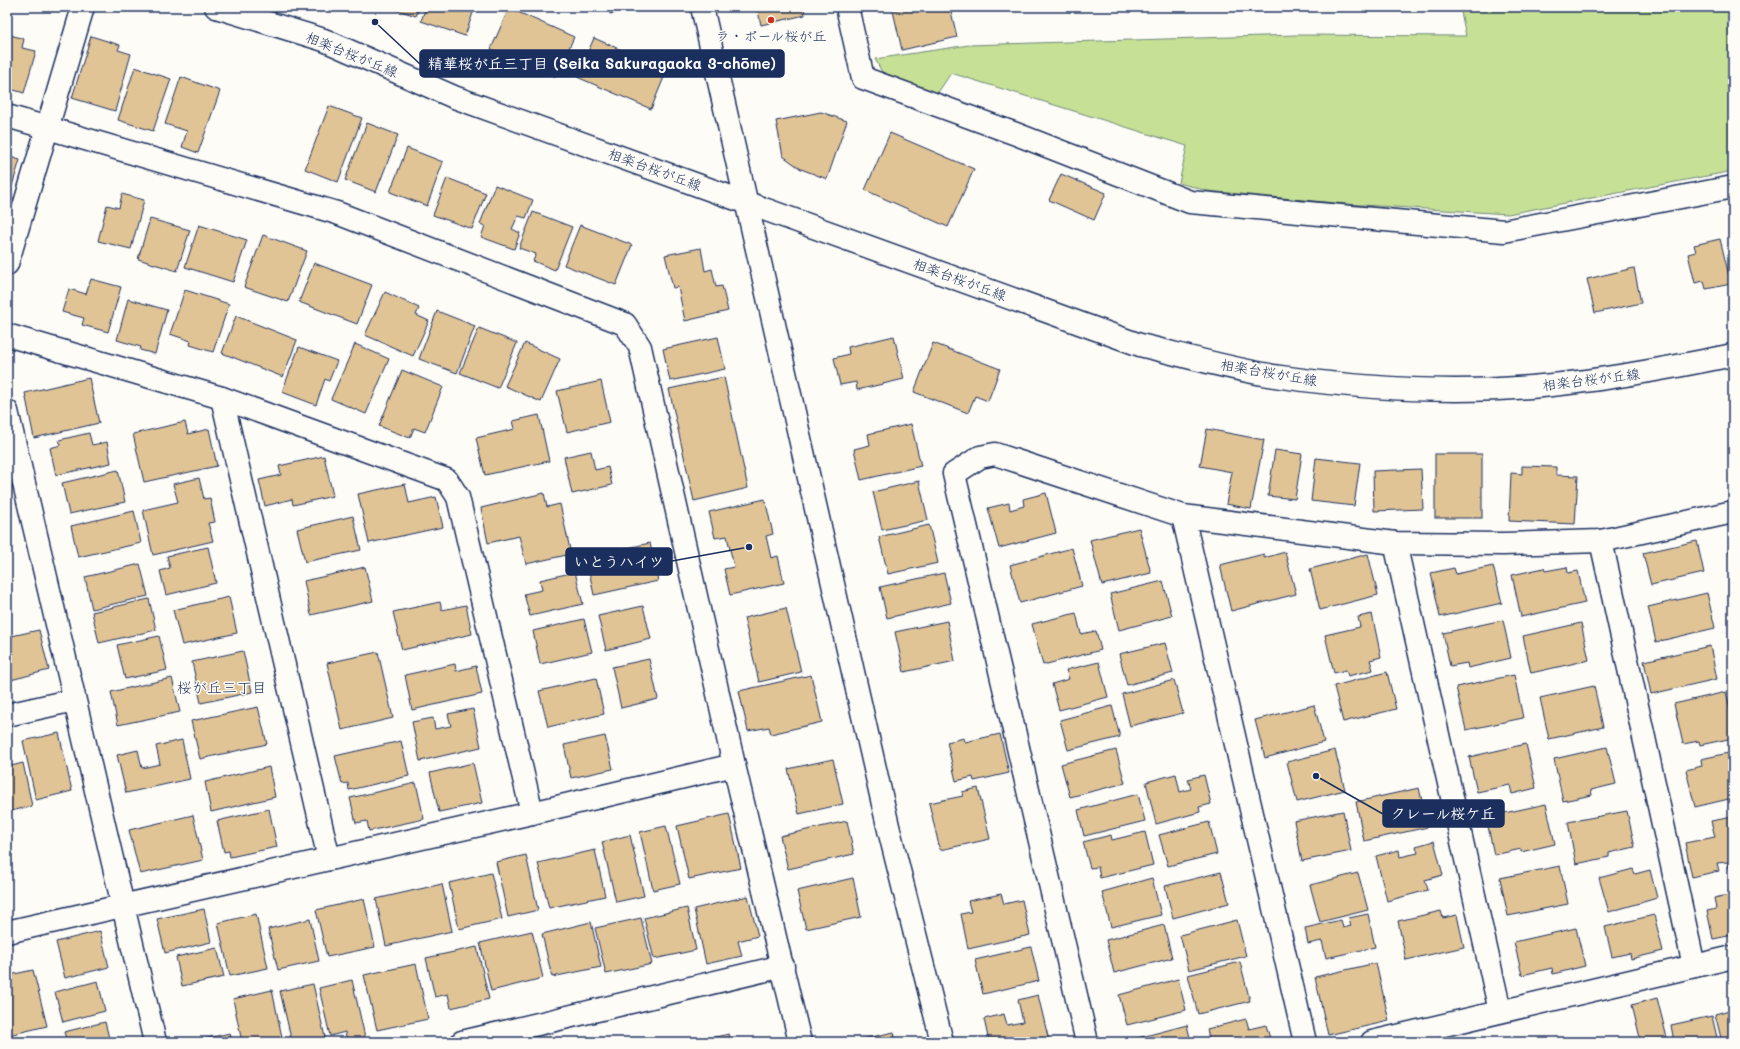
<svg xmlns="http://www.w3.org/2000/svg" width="1740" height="1049" viewBox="0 0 1740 1049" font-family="Mali,'Klee One',sans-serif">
<rect width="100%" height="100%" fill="#fdfcf7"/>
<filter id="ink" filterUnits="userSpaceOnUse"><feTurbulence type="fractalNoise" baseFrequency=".025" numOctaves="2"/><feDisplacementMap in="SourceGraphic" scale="8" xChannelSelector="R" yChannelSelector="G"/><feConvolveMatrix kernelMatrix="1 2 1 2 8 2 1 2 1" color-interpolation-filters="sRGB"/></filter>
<g filter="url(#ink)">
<!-- green -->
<polygon fill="#c6e096" stroke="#70887a" points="1460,7 1733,7 1733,171 1508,214 1346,204 1208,191 1179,183 1187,146 951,73 937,94 882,72 875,59 969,45 1297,35 1466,36"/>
<!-- building -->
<g fill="#e1c495" stroke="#1b2f5e">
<polygon points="389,7 419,7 416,16"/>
<polygon points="426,7 475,7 465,36 421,21"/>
<polygon points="609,7 643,7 610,14"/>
<polygon points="757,7 804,7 805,15 761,25"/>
<polygon points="910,7 950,7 957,37 902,50 893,11"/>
<polygon points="509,8 574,37 556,77 491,49"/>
<polygon points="7,34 24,39 22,48 36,51 24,93 7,88"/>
<polygon points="91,36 120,45 118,50 131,54 115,111 72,98"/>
<polygon points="594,38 667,70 651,109 577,77"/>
<polygon points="135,67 171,79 153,131 118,120"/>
<polygon points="181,77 220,91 198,153 182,147 187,131 165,124"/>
<polygon points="329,106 362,118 338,182 305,169"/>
<polygon points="821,112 847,121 827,179 801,169 783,156 776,121"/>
<polygon points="367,123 398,135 376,192 345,180"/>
<polygon points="890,133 974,169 948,227 865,190"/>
<polygon points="407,148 443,162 427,206 390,192"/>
<polygon points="7,156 20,160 7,202"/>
<polygon points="1061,174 1106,193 1094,220 1049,200"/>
<polygon points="447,178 486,193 472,229 433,215"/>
<polygon points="495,185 533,200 526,218 518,216 512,229 520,233 514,249 481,237 485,226 480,224"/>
<polygon points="122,194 144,200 131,249 98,241 107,205 119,208"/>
<polygon points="533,212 572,227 555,270 533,261 536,254 519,248"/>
<polygon points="150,219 190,230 177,271 138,259"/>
<polygon points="199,225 247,240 233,282 185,267"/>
<polygon points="580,225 632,245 616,285 564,265"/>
<polygon points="263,235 307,251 288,302 244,287"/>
<polygon points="1720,239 1731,284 1706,289 1704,281 1695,283 1688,254 1696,252 1694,245"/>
<polygon points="701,248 705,271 712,269 716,287 722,286 728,311 685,321 678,287 673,288 665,255"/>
<polygon points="314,263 372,285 357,324 299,302"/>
<polygon points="1634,268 1641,303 1595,313 1587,279"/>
<polygon points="91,279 121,287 108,332 82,325 84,318 62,312 69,289 86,294"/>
<polygon points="185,290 229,304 213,352 190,345 191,341 170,334"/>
<polygon points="385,292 419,308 416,315 429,321 413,356 365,335"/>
<polygon points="128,299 167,310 155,354 140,350 141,347 117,340"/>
<polygon points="437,311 475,326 457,373 419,359"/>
<polygon points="236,316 297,340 283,377 222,353"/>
<polygon points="479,328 517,343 498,388 460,373"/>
<polygon points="894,336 904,379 857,390 856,382 840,385 834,358 849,354 848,347"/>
<polygon points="718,337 725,369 670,381 663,349"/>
<polygon points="525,343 560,359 541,402 505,386"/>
<polygon points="933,343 1000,369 988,401 975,396 968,413 914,392"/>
<polygon points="355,344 389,359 366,414 331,399"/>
<polygon points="299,347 337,361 329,381 325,379 316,405 282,392"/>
<polygon points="402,370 443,387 425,432 414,428 410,438 379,426"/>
<polygon points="724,377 748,488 694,501 669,389"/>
<polygon points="89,378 99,423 34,438 25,393"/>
<polygon points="601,381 610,422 567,432 557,391"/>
<polygon points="539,415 549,461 485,475 476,438 515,429 513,421"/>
<polygon points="185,422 188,434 209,429 217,466 144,482 133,434"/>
<polygon points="911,424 921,466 861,480 854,449 870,445 868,434"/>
<polygon points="1207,429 1264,440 1251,509 1226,504 1232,472 1200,466"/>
<polygon points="89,433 92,445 107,442 111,463 56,475 50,448 61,445 59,440"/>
<polygon points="1275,450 1302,454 1295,499 1268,496"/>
<polygon points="591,451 595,470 608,467 612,485 572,494 564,457"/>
<rect x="1435" y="454" width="47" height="64"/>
<polygon points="324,456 333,496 293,505 292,499 265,506 259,480 281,475 279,466"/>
<polygon points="1316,458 1360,463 1354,506 1311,501"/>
<polygon points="1522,466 1556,467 1556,475 1578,476 1575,524 1509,521 1511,473 1522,474"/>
<polygon points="1421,469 1423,509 1374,511 1373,471"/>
<polygon points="118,470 125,502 69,514 62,483"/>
<polygon points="199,478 204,499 210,498 215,522 208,523 213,541 153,555 143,510 178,502 173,484"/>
<polygon points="919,481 928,520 882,530 873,492"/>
<polygon points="405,484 409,503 436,497 443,527 369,543 358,494"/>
<polygon points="544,493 547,507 560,504 571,554 526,564 519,536 488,543 481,508"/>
<polygon points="1046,493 1056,533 999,548 988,508 1009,503 1010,510 1024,506 1023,499"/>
<polygon points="765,499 773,534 766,536 771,558 778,556 784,583 730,595 724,569 734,567 727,536 715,538 709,512"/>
<polygon points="134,511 141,543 78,557 71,526"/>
<polygon points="353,516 361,550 305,562 297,529"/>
<polygon points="929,525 938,563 888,574 879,537"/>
<polygon points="1139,528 1151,573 1102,585 1090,540"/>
<polygon points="1697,541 1704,573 1651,585 1643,553"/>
<polygon points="650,543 658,581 594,595 586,557"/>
<polygon points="208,547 216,583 166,595 160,571 170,568 167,556"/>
<polygon points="1072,548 1082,586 1020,603 1010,565"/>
<polygon points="1729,550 1733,550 1733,570"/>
<polygon points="1285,552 1296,594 1231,611 1220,565 1264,554 1264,558"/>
<polygon points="1368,554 1378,595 1320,610 1310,569"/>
<polygon points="140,564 148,596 92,609 85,577"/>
<polygon points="1493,566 1502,603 1440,617 1431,573 1454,568 1456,574"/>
<polygon points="365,567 373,601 311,615 304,581"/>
<polygon points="1567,567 1568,573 1578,571 1585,603 1521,617 1512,575 1544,568 1545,571"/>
<polygon points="575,572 583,604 530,616 524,594 542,590 540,580"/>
<polygon points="944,573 951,603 887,618 880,587"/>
<polygon points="1163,581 1172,616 1119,630 1110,594"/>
<polygon points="1733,590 1733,612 1729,591"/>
<polygon points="1707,593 1715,628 1656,642 1648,607"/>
<polygon points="229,597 237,633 182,645 173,610"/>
<polygon points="149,599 156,630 99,643 92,612"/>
<polygon points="440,602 442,610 466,605 472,634 402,650 393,612"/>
<polygon points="643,606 651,639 606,650 598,616"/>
<polygon points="786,608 801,672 759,682 744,618"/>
<polygon points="1076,613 1081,634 1096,631 1101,650 1043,665 1032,624"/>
<polygon points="1372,614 1381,657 1370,660 1373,670 1348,676 1346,670 1334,673 1325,635 1360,627 1358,617"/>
<polygon points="584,619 592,652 540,664 533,631"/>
<polygon points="1503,620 1511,658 1468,668 1467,663 1450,666 1443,633"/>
<polygon points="947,621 955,661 904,672 895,632"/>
<polygon points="1581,623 1589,660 1531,673 1523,636"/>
<polygon points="39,630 49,670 7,681 7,637"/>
<polygon points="159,636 167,670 125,679 117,645"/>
<polygon points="1165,643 1173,673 1127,685 1119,654"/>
<polygon points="1710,646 1717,679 1651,694 1644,661"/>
<polygon points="243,651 252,692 201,703 192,662"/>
<polygon points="378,652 393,718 342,730 327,663"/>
<polygon points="649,659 658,699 621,708 612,667"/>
<polygon points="1099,662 1108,697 1059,710 1052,684 1069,679 1066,670"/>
<polygon points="455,664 456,671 476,666 482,694 412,710 405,675"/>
<polygon points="1387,672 1396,709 1343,722 1334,686"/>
<polygon points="811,675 822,722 771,734 769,727 748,731 739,691"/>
<polygon points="1514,675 1523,718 1466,730 1456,687"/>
<polygon points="172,678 180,712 118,725 111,692"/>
<polygon points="596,678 604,714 548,727 539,691"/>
<polygon points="1174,680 1183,713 1130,726 1122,694"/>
<polygon points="1594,686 1603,727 1549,739 1540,698"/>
<polygon points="1726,692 1733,722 1733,738 1700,745 1699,741 1683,744 1674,704"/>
<polygon points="1314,705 1324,742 1265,758 1255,720"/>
<polygon points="1112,706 1120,737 1068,750 1060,720"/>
<polygon points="258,707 267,744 200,759 191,721"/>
<polygon points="473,709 481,747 420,761 412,722 433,718 435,729 451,726 448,714"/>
<polygon points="59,733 72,791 36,800 23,741"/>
<polygon points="1000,734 1009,773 974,781 973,777 956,781 947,742 964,738 965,742"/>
<polygon points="605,736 613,769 571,778 564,745"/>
<polygon points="182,740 190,779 126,793 117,755 138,750 142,768 160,764 156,746"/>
<polygon points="401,741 409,776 349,790 348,783 342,784 335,756"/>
<polygon points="1526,744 1536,788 1512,794 1510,785 1477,792 1469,757"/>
<polygon points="1607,747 1616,784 1591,790 1592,795 1563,801 1554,759"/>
<polygon points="1116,750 1125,783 1070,797 1061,764"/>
<polygon points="1335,750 1345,790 1297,802 1287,762"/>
<polygon points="1733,752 1733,798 1695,807 1686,770 1702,766 1701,759"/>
<polygon points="833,759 843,804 799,814 788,769"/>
<polygon points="23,763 32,806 7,812 7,767"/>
<polygon points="473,763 482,803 439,812 430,773"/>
<polygon points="269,767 275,797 211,812 205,782"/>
<polygon points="1176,774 1180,792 1191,789 1188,779 1204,775 1211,804 1199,807 1200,812 1156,824 1146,782"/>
<polygon points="416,783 424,819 369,831 367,821 356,823 350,798"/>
<polygon points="978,788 990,839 940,850 929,803 963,796 962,792"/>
<polygon points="1419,788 1428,827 1364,841 1356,802"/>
<polygon points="1138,794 1145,821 1084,836 1078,810"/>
<polygon points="1546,804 1555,844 1521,852 1521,849 1494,855 1486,817"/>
<polygon points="269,809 277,847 230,857 229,851 224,852 217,821"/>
<polygon points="1343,811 1351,851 1302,861 1294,821"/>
<polygon points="1627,811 1635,847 1609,853 1609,857 1576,864 1568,822"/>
<polygon points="729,814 741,868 689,879 677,826"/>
<polygon points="193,815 203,860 140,874 129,830"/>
<polygon points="1733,817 1733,867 1729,868 1728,862 1717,863 1719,871 1692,877 1685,843 1715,837 1711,821"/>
<polygon points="847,821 854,854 788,869 780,836"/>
<polygon points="1209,822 1217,854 1168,866 1159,835"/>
<polygon points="666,826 680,884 653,890 640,832"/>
<polygon points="1145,832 1153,865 1100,878 1098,867 1090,868 1083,842 1111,835 1112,840"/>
<polygon points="630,835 644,896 616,902 602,842"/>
<polygon points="1434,841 1443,875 1425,880 1428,890 1387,901 1376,856 1399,850 1400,857 1418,853 1416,846"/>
<polygon points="595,850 605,896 549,908 538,863"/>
<polygon points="526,855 538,910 508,917 496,862"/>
<polygon points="1560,866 1568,904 1508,916 1500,878"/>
<polygon points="1633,869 1635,874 1650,870 1657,898 1609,912 1599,878"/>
<polygon points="1221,872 1229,903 1173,918 1165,886"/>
<polygon points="491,873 502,919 459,929 449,883"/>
<polygon points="1358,873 1368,910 1320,922 1310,885"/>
<polygon points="853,878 861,917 806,929 797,891"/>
<polygon points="1152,878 1161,915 1111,927 1102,892"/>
<polygon points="442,884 452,931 386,946 376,899"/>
<polygon points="1001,894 1004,904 1022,900 1030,935 968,949 961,914 971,912 968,901"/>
<polygon points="1733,894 1733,935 1713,939 1707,911 1716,909 1714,898"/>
<polygon points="748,896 758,936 738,941 742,956 706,964 694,909"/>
<polygon points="364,899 375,947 327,957 316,910"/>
<polygon points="687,908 696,950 654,959 644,918"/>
<polygon points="204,909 211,942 165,953 157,919"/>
<polygon points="1441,911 1443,918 1457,915 1464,947 1406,960 1398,921"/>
<polygon points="256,914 268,968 230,976 218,923"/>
<polygon points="1368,914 1375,947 1326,958 1322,941 1308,944 1305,928 1341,920 1343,928 1351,926 1349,918"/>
<polygon points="1654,915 1663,951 1631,959 1630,953 1612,957 1605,927"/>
<polygon points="641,918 652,964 606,974 595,928"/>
<polygon points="310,919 319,961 278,970 268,929"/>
<polygon points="1237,920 1246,956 1189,970 1180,935"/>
<polygon points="591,922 601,967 552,977 542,934"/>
<polygon points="1164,925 1172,958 1114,973 1106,940"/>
<polygon points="1576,928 1585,966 1553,974 1552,968 1522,975 1514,942"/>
<polygon points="100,931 109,967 65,978 56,942"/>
<polygon points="532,931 543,978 491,991 480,943"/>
<polygon points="477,947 489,999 451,1008 448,994 435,997 426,958"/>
<polygon points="1031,947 1039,981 983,994 975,960"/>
<polygon points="217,948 224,977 182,986 176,957"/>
<polygon points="1240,962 1250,1001 1198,1014 1188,975"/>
<polygon points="1376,963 1389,1021 1328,1035 1315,977"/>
<polygon points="416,964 428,1019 377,1030 364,975"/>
<polygon points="33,970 47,1026 9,1035 7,1029 7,983 11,982 10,975"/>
<polygon points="1178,979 1186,1010 1127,1025 1119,995"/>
<polygon points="352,980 365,1037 347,1041 345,1032 330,1036 319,988"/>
<polygon points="98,981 105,1011 63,1022 55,992"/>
<polygon points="313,984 326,1042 292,1042 280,991"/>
<polygon points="272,990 283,1042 242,1042 233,999"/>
<polygon points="1038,995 1049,1041 989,1042 984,1019 1004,1014 1007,1025 1023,1022 1018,1000"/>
<polygon points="1657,998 1668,1042 1641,1042 1632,1005"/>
<polygon points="1733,1009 1733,1042 1722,1042 1715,1014"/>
<polygon points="1712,1016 1718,1042 1674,1042 1671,1025"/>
<polygon points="1246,1019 1249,1029 1266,1025 1271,1042 1210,1042 1207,1029"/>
<polygon points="105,1022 110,1042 67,1042 64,1032"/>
<polygon points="1187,1025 1191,1042 1131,1042 1130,1040"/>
<polygon points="894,1032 896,1042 849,1042"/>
<polygon points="230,1033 232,1042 190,1042"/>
<polygon points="729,1034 731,1042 692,1042"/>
<polygon points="1620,1039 1621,1042 1606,1042"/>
</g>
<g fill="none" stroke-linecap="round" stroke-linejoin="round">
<!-- street casing -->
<g stroke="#1b2f5e" stroke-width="25">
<g id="street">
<polyline points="847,7 863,78 1016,134 1190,202 1504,231 1733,187"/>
<polyline points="7,116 337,213 625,324 640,347 734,765 800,1042"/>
<polyline points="7,264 83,7"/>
<polyline points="7,335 222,398 447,480 458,497 532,813"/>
<polyline points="222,398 329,859"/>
<polyline points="7,411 155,1042"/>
<polyline points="1183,516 1305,1042"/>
<polyline points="1601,541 1694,966"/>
<polyline points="1395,543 1500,1011"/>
<polyline points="7,715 74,700"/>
<polyline points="7,932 532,813 734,765"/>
<polyline points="462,1042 783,966"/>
<polyline points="1087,1042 954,474 980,457 995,454 1183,516 1395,543 1503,544 1601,541 1733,512"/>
<polyline points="1372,1042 1733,957"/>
</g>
</g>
<!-- secondary casing -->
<g stroke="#1b2f5e" stroke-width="25">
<g id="secondary">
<path d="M216 7 324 40 454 97 1140 345C1186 356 1233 370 1281 377 1366 389 1456 394 1542 386 1607 380 1670 368 1733 355"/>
<polyline points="702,7 888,826 942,1042"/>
</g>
</g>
<!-- street -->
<use href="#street" stroke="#fdfcf7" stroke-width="22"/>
<!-- secondary -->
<use href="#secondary" stroke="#fdfcf7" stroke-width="22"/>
</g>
</g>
<!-- markers -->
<circle fill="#c8321e" stroke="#fdfcf7" stroke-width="1.5" cx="771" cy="20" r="4"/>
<g text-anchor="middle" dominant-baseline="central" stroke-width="3" stroke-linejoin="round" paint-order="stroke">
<!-- poi labels -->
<g font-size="14" fill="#1b2f5e" stroke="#fdfcf7">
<text x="771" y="35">ラ・ポール桜が丘</text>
</g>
<!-- street labels -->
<g font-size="14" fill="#1b2f5e" stroke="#fdfcf7">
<text transform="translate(352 54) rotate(22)">相楽台桜が丘線</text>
<text transform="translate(655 169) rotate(20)">相楽台桜が丘線</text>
<text transform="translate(960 279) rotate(20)">相楽台桜が丘線</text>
<text transform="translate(1269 372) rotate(10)">相楽台桜が丘線</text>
<text transform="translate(1591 379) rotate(-7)">相楽台桜が丘線</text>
</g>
<!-- neighbourhood labels -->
<g font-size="15" fill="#1b2f5e" stroke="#fdfcf7">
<text x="222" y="687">桜が丘三丁目</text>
</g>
</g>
<!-- callouts -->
<path fill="none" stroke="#1b2f5e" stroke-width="1.5" d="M375 22L420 64M749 547L672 561M1316 776L1383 814"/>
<g fill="#1b2f5e" stroke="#fdfcf7" stroke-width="1.5">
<circle cx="375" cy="22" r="4"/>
<circle cx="749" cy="547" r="4"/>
<circle cx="1316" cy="776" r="4"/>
</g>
<g fill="#1b2f5e" stroke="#1b2f5e" stroke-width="1.5">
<rect x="420" y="50" width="364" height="27" rx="4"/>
<rect x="566" y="548" width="106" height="27" rx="4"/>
<rect x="1383" y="800" width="121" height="27" rx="4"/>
</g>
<g font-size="15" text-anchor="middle" font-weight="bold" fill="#fff">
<text x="602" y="69">精華桜が丘三丁目 (Seika Sakuragaoka 3-chōme)</text>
<text x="619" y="567">いとうハイツ</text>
<text x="1443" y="819">クレール桜ケ丘</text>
</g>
<!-- margin -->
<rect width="1740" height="1049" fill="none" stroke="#fdfcf7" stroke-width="24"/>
<rect x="12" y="12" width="1716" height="1025" fill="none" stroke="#1b2f5e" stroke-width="1.5" filter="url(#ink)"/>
</svg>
